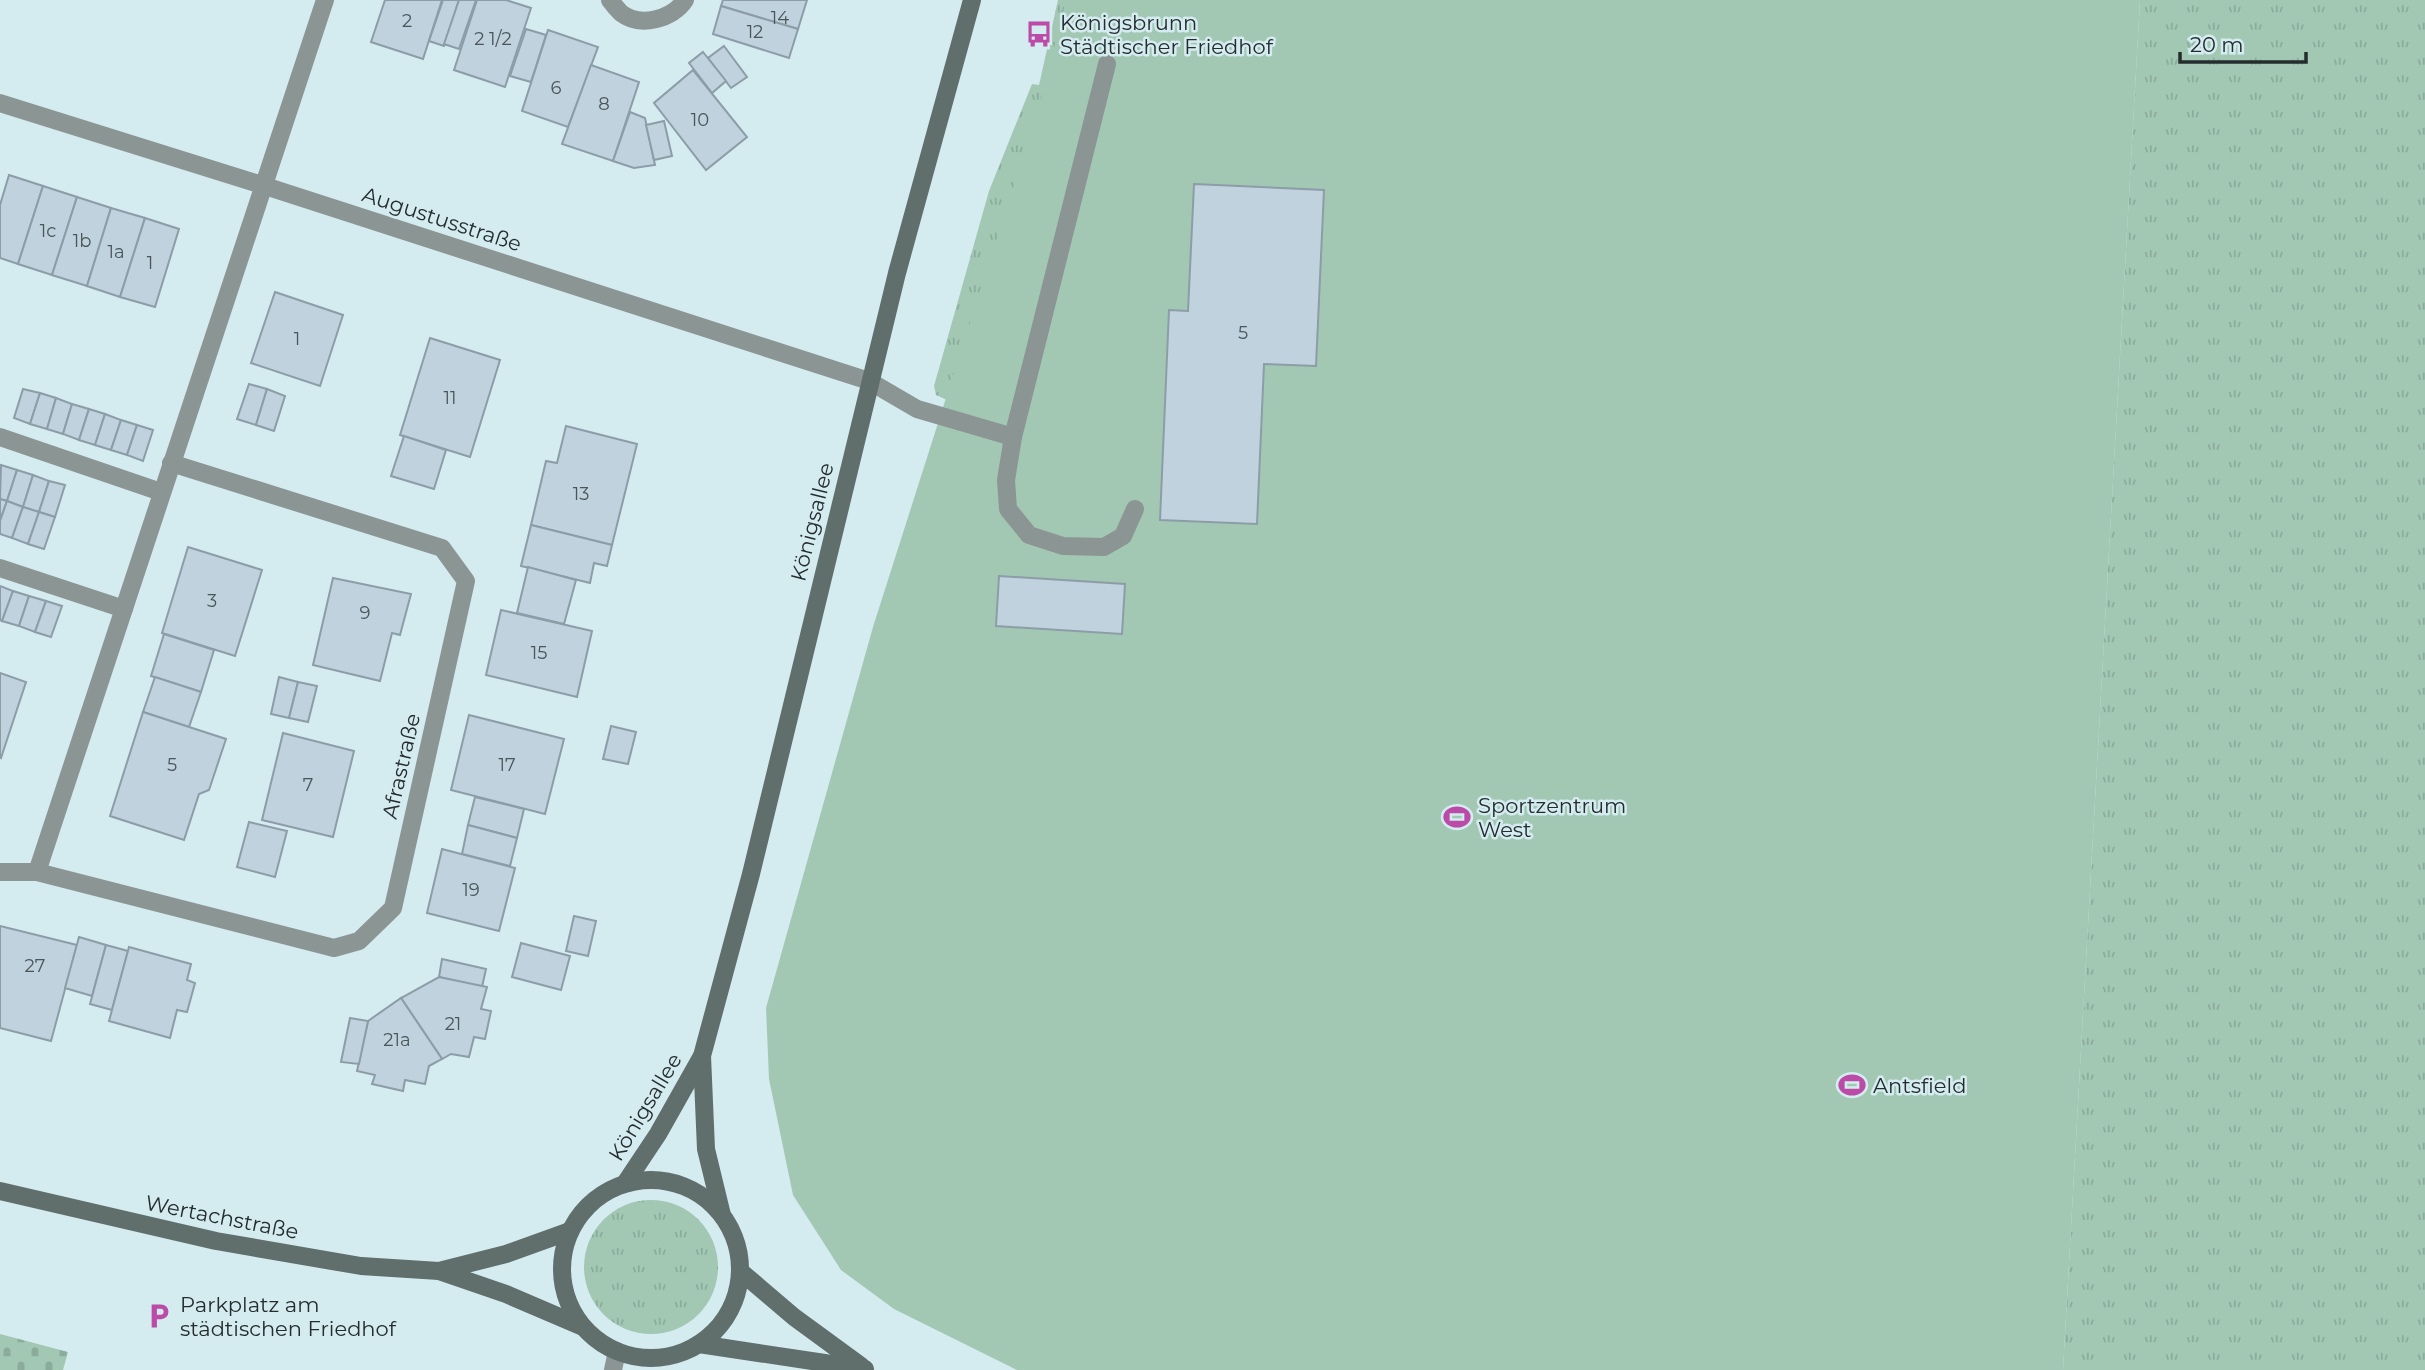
<svg xmlns="http://www.w3.org/2000/svg" width="2425" height="1370" viewBox="0 0 2425 1370" font-family="Montserrat,sans-serif">
<defs>
<pattern id="grass-tufts" width="24" height="20" patternUnits="userSpaceOnUse" patternTransform="scale(1.75)"><rect width="24" height="20" fill="#a2c8b4"/><path d="M3 7l-1-3M5 7V3M7 7l1-3M15 17l-1-3M17 17v-4M19 17l1-3" fill="none" stroke="#8bac9b"/></pattern>
<pattern id="cemetery-stones" width="16" height="16" patternUnits="userSpaceOnUse" patternTransform="scale(1.75)"><rect width="16" height="16" fill="#a2c8b4"/><path d="M2 7V4a2 2 0 0 1 4 0v3zM10 15v-3a2 2 0 0 1 4 0v3z" fill="#8bac9b"/></pattern>
</defs>
<rect width="100%" height="100%" fill="#d4ebf0"/>
<!-- grass -->
<g fill="url(#grass-tufts)">
<polygon points="1058,0 1066,0 1066,2 1098,11 949,401 936,395 934,386 989,191 1032,84 1039,85"/>
<polygon points="2140,0 2425,0 2425,1370 2063,1370"/>
<circle cx="651" cy="1267" r="67"/>
</g>
<!-- cemetery -->
<polygon fill="url(#cemetery-stones)" points="0,1334 68,1352 63,1370 0,1370"/>
<!-- pitch -->
<polygon fill="#a2c8b4" points="1066,0 2140,0 2063,1370 1017,1370 894,1309 841,1270 793,1195 769,1079 766,1008 873,627 1041,100"/>
<!-- building -->
<g fill="#c0d2dd" stroke="#8c9da8" stroke-width="2">
<polygon points="385,0 442,0 423,59 371,42"/>
<polygon points="443,0 459,0 444,46 429,41"/>
<polygon points="459,0 476,0 459,49 444,44"/>
<polygon points="477,0 506,0 531,8 505,87 454,70"/>
<polygon points="723,0 807,0 798,29 721,6"/>
<polygon points="721,6 798,29 789,58 713,34"/>
<polygon points="526,29 546,35 531,82 510,76"/>
<polygon points="548,30 598,47 568,127 522,111"/>
<polygon points="724,46 747,77 731,88 708,58"/>
<polygon points="703,52 726,81 712,93 689,63"/>
<polygon points="591,65 639,82 613,161 562,144"/>
<polygon points="693,70 747,137 706,170 654,103"/>
<polygon points="630,112 645,118 655,165 634,168 613,161"/>
<polygon points="664,121 672,156 654,160 646,125"/>
<polygon points="9,175 43,186 18,264 0,258 0,205"/>
<polygon points="1194,184 1324,190 1316,366 1264,364 1257,524 1160,520 1169,310 1188,311"/>
<polygon points="43,186 77,197 52,275 18,264"/>
<polygon points="77,197 111,208 87,286 52,275"/>
<polygon points="111,208 145,218 120,297 87,286"/>
<polygon points="145,218 179,229 155,307 120,297"/>
<polygon points="275,292 343,315 320,386 251,363"/>
<polygon points="430,338 500,360 470,457 400,435"/>
<polygon points="249,384 267,389 256,425 237,419"/>
<polygon points="23,389 40,393 30,424 14,418"/>
<polygon points="267,389 285,396 274,431 256,425"/>
<polygon points="40,393 56,398 47,429 30,424"/>
<polygon points="56,398 72,404 63,434 47,429"/>
<polygon points="72,404 89,409 79,440 63,434"/>
<polygon points="89,409 105,414 95,445 79,440"/>
<polygon points="105,414 121,420 111,450 95,445"/>
<polygon points="121,420 137,425 127,455 111,450"/>
<polygon points="137,425 153,430 143,461 127,455"/>
<polygon points="566,426 637,444 612,545 531,525 546,461 557,463"/>
<polygon points="404,436 446,450 434,489 391,476"/>
<polygon points="1,465 17,470 7,501 0,499"/>
<polygon points="17,470 33,475 23,507 7,501"/>
<polygon points="33,475 49,481 39,512 23,507"/>
<polygon points="49,481 65,485 55,517 39,512"/>
<polygon points="0,499 7,501 0,521"/>
<polygon points="7,501 23,507 12,538 0,534 0,521"/>
<polygon points="23,507 39,512 28,544 12,538"/>
<polygon points="39,512 55,517 44,549 28,544"/>
<polygon points="531,525 612,545 607,566 594,563 590,583 521,566"/>
<polygon points="188,547 262,570 235,656 162,633"/>
<polygon points="528,567 576,580 564,624 517,613"/>
<polygon points="999,576 1125,584 1122,634 996,626"/>
<polygon points="333,578 411,594 400,635 392,633 380,681 313,665"/>
<polygon points="0,586 13,591 2,621 0,620"/>
<polygon points="13,591 29,596 19,626 2,621"/>
<polygon points="29,596 46,601 35,632 19,626"/>
<polygon points="46,601 62,606 51,637 35,632"/>
<polygon points="501,610 592,631 577,697 486,675"/>
<polygon points="164,634 214,650 201,692 151,676"/>
<polygon points="0,673 26,682 1,758 0,757"/>
<polygon points="155,677 201,692 189,727 143,712"/>
<polygon points="279,677 298,682 289,718 271,714"/>
<polygon points="298,682 317,686 308,722 289,718"/>
<polygon points="143,712 226,739 209,790 199,794 184,840 110,816"/>
<polygon points="469,715 564,739 545,814 451,790"/>
<polygon points="611,726 636,732 628,764 603,759"/>
<polygon points="283,733 354,751 333,837 262,820"/>
<polygon points="475,797 524,809 517,838 468,825"/>
<polygon points="249,822 287,831 275,877 237,867"/>
<polygon points="468,825 517,838 510,866 462,854"/>
<polygon points="442,849 515,868 499,931 427,913"/>
<polygon points="574,916 596,921 588,956 566,951"/>
<polygon points="0,926 77,945 51,1041 0,1028"/>
<polygon points="79,937 106,945 92,996 65,988"/>
<polygon points="521,943 570,956 561,990 512,977"/>
<polygon points="106,945 128,951 112,1010 90,1004"/>
<polygon points="129,947 191,964 187,980 195,983 187,1012 177,1010 170,1038 109,1021"/>
<polygon points="442,959 486,969 482,987 439,977"/>
<polygon points="439,977 487,987 481,1009 491,1011 485,1039 474,1037 469,1057 451,1054 442,1059 401,998"/>
<polygon points="401,998 442,1059 429,1066 425,1084 405,1080 403,1091 372,1084 375,1075 357,1071 368,1021"/>
<polygon points="350,1018 368,1021 359,1064 341,1062"/>
</g>
<g fill="none" stroke-linecap="round" stroke-linejoin="round">
<!-- lane -->
<g stroke="#8b9594" stroke-width="18">
<polyline points="1107,64 1013,437 1006,480 1008,509 1029,535 1063,546 1104,547 1123,536 1135,509"/>
<polyline points="869,381 917,409 1013,437"/>
<polyline points="0,437 161,492"/>
<polyline points="0,568 124,609"/>
<polyline points="613,1370 617,1351"/>
</g>
<!-- street -->
<g stroke="#8b9594" stroke-width="18">
<path d="M610 0C613 4 617 9 621 13 640 28 673 19 685 0"/>
<polyline points="0,103 265,186 869,381"/>
<path d="M0 872H37C131 581 231 291 325 0"/>
<polyline points="37,872 334,948 359,941 393,908 466,581 442,548 171,463"/>
</g>
<!-- secondary -->
<g stroke="#606e6c" stroke-width="18">
<polyline points="702,1056 706,1149 722,1215"/>
<circle cx="651" cy="1269" r="89"/>
<polyline points="626,1182 658,1134 702,1056 751,874 897,273 972,0"/>
<polyline points="0,1191 216,1241 361,1266 439,1271 506,1294 583,1327"/>
<polyline points="439,1271 506,1254 570,1231"/>
<polyline points="740,1271 794,1317 861,1366"/>
<polyline points="699,1344 865,1369"/>
</g>
</g>
<!-- icons -->
<defs>
<g id="bus-bare" transform="scale(2.1)"><path d="M-5-6H5V4H4V6H2V4H-2V6H-4V4H-5ZM-3.5-4V0h7V-4ZM-3.5 1.2v1.5H-2V1.2ZM2 1.2v1.5H3.5V1.2Z" fill="#bb4ba7" stroke="#d4ebf0" stroke-width="2.5" paint-order="stroke"/></g>
<g id="stadium-bare" transform="scale(2.1)"><path d="M0-5a6.5 5 0 1 0 0 10a6.5 5 0 1 0 0-10ZM-3.5-1.8h7v3.6h-7Z" fill="#bb4ba7" stroke="#d4ebf0" stroke-width="2.5" paint-order="stroke"/></g>
<g id="parking-bare" transform="scale(2.1)"><path d="M-3.5-5.5H1a3.5 3.5 0 0 1 0 7H-1V5.5H-3.5ZM-1-3.4V-.6H.8a1.4 1.4 0 0 0 0-2.8Z" fill="#bb4ba7" stroke="#d4ebf0" stroke-width="2.5" paint-order="stroke"/></g>
</defs>
<g fill-rule="evenodd">
<use href="#bus-bare" x="1039" y="34"/>
<use href="#stadium-bare" x="1457" y="817"/>
<use href="#stadium-bare" x="1852" y="1085"/>
<use href="#parking-bare" x="159" y="1316"/>
</g>
<g text-anchor="middle" dominant-baseline="central" stroke-width="5" stroke-linejoin="round" paint-order="stroke">
<!-- number labels -->
<g font-size="18" fill="#4b565a">
<text x="780" y="18">14</text>
<text x="407" y="21">2</text>
<text x="755" y="32">12</text>
<text x="493" y="39">2 1/2</text>
<text x="556" y="88">6</text>
<text x="604" y="104">8</text>
<text x="700" y="120">10</text>
<text x="48" y="231">1c</text>
<text x="82" y="241">1b</text>
<text x="116" y="252">1a</text>
<text x="150" y="263">1</text>
<text x="1243" y="333">5</text>
<text x="297" y="339">1</text>
<text x="450" y="398">11</text>
<text x="581" y="494">13</text>
<text x="212" y="601">3</text>
<text x="365" y="613">9</text>
<text x="539" y="653">15</text>
<text x="172" y="765">5</text>
<text x="507" y="765">17</text>
<text x="308" y="785">7</text>
<text x="471" y="890">19</text>
<text x="35" y="966">27</text>
<text x="453" y="1024">21</text>
<text x="397" y="1040">21a</text>
</g>
<!-- poi labels -->
<g font-size="21" fill="#242c2e" stroke="#d4ebf0" text-anchor="start">
<text x="1060" y="22">Königsbrunn<tspan x="1060" dy="24">Städtischer Friedhof</tspan></text>
<text x="1478" y="805">Sportzentrum<tspan x="1478" dy="24">West</tspan></text>
<text x="1873" y="1085">Antsfield</text>
<text x="180" y="1304">Parkplatz am<tspan x="180" dy="24">städtischen Friedhof</tspan></text>
</g>
<!-- street labels -->
<g font-size="21" fill="#242c2e" stroke="#d4ebf0">
<text transform="translate(442 219) rotate(18)">Augustusstraße</text>
<text transform="translate(812 522) rotate(-76)">Königsallee</text>
<text transform="translate(401 766) rotate(-77)">Afrastraße</text>
<text transform="translate(645 1107) rotate(-59)">Königsallee</text>
<text transform="translate(222 1217) rotate(11)">Wertachstraße</text>
</g>
</g>
<!-- scale -->
<path d="M2180 52v10h126v-10" fill="none" stroke="#242c2e" stroke-width="3.5"/>
<text x="2190" y="52" font-size="21" fill="#242c2e" stroke="#d4ebf0" stroke-width="5" paint-order="stroke">20 m</text>
</svg>
